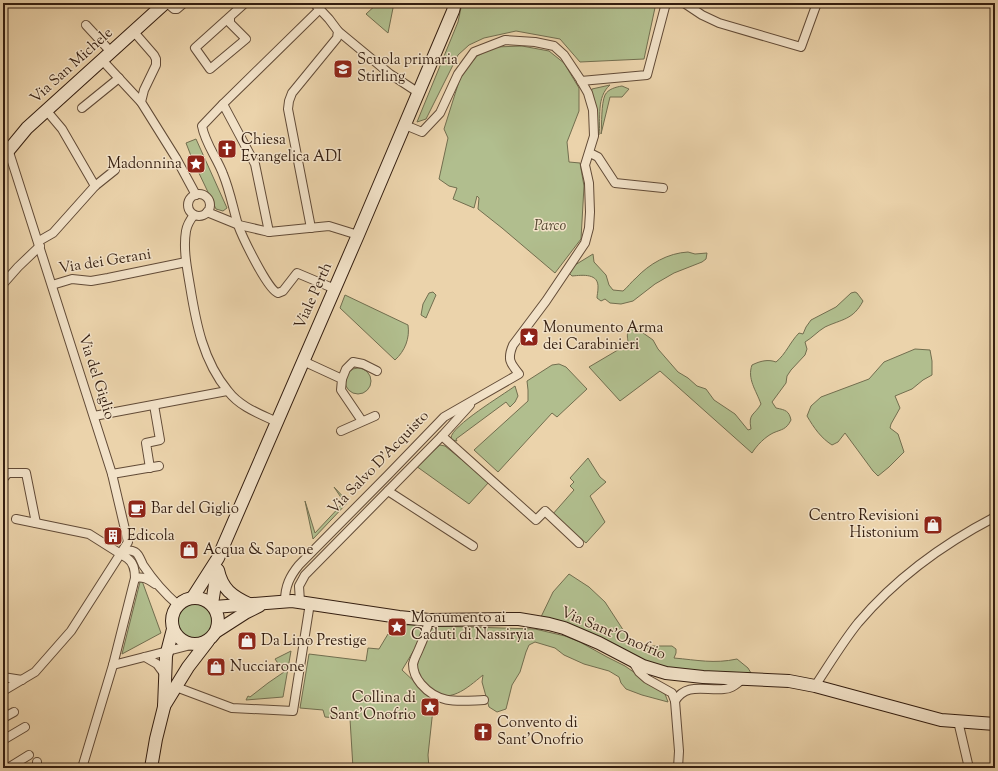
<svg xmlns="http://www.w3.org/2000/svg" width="998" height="771" viewBox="0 0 998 771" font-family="'Sorts Mill Goudy',serif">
<rect width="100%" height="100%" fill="#ebd3ab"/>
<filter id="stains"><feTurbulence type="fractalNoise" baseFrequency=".005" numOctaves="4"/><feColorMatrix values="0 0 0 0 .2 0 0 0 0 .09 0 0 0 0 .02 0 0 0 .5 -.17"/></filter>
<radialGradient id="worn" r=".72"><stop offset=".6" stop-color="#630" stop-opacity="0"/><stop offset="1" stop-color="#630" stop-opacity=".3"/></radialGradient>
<!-- green -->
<g fill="#b1be8e" stroke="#726e4f">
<polygon points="378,3 394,3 388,33 366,14"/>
<polygon points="462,3 656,3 644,59 580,62 560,39 516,31 484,38 469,45 458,55 426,119 417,122 458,22"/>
<polygon points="522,46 549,51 564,63 579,88 579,111 567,142 569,162 580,163 584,186 581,239 555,273 502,228 478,209 479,198 477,196 474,208 453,199 457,188 449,186 439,179 448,138 444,129 461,75 477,56 495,47"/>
<path d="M610 85C596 97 601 118 599 135H597L591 92 592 89Z"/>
<path d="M622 86 629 89 622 97H610L601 134C602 124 601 104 605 95 608 89 616 87 622 86Z"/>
<polygon points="196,139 227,208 223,211 216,209 197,169 198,164 193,161 186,143"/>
<path d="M688 252 695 254 707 253 706 259 702 262 674 273 655 284 633 301 621 304 610 303 605 299 601 301 597 298C597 295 598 292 598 288 599 273 583 275 572 276L569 273 575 265 593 254 594 262 606 275 609 285 613 290 623 291C628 287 631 282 636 278 649 264 668 253 688 252Z"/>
<polygon points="433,292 436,295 426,318 421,315 423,304 429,293"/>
<path d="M855 292 857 293 863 301C853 320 842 319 825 327 818 331 812 338 805 342L807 349 805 355 791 370 787 376 786 383 772 402 776 408C786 410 789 411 791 420 786 430 782 429 773 433 765 437 757 445 752 453L660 371 620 401 589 367 628 344C628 336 624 330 636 328L653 340 658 349 678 372 688 378 697 386 706 389 714 400 735 414 748 430 751 429C748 413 754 416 761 404 756 390 747 379 752 365 760 361 768 359 776 362 786 354 790 342 799 333L803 334 806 327 811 320 836 307 851 293Z"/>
<path d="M345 295 408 325C410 338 405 351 395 360L340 308Z"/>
<path d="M915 349 930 350 932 361V375L923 380 912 389 895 396 900 408 891 424 890 428 898 434 904 452 889 467 878 476 873 471 845 433 838 442 832 445C821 438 814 428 807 416L811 406 821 397 869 379 884 362Z"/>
<polygon points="559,364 566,367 587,389 557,417 552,413 498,472 474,450 528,401 528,390 527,381 552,365"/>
<circle cx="358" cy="381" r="13"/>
<path d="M515 386 518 396 515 402 510 407 506 402 456 439 457 441 452 440 451 438C451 426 503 395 515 386Z"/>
<polygon points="440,445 445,446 489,482 469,504 416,466"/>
<polygon points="588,458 600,477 606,482 590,496 605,522 586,543 552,515 574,490 570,486 574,482 570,478"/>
<polygon points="334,487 348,502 313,539 305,501 315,533 344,502"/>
<path d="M569 574 589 587 605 602 631 642 642 650 652 646H672L676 649V653L674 658C697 660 714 664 737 659L748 668 751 673 663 670 540 619 553 592Z"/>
<polygon points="141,578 161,633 122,654"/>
<circle cx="195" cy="621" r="18"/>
<polygon points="404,625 419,625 423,630 417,645 402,670 434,700 428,755 429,768 353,768 350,719 325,717 323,710 300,708 309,654 366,661 368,648 379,649 388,634 396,634"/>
<path d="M435 626 535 629 565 636 580 642 607 657 625 666 665 694 668 702 642 695 626 689 621 683 619 677 609 671 584 664 564 655 555 648 535 642 529 645 526 652 520 672 512 685 506 709 497 712 489 707 482 682 483 675C466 689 450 704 428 691 423 688 419 681 416 676 418 659 421 638 435 626Z"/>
<polygon points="291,651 283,697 246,700 248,696 250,697 268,683 284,672 275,659"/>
</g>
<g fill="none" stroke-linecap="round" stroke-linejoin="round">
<!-- street casing -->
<g stroke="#624b37" stroke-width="10">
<g id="street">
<polyline points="167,3 174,9 177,9 184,3"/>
<polyline points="684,3 702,15 719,23 801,47 817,3"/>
<polyline points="230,17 230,23 246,39 210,69 195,48 245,3"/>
<polyline points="86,25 111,52"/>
<polyline points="338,31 390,74 419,93"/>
<polyline points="134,32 154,55 156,59 156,65 144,90 141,102 176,158 196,195"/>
<polyline points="102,60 141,102"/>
<polyline points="581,81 647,75 666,3"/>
<path d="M223 104 202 126C205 143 217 158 223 174 230 191 233 208 238 225 242 236 268 291 278 293L283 291 297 273 335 289"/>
<polyline points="82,108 119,78"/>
<polyline points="46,110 62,129 95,186"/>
<polyline points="590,153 598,157 615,183 663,188"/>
<circle cx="199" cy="205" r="11"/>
<polyline points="207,212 239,225 269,232 329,226 358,235"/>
<path d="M194 215C190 220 187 225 186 231 183 249 187 268 190 286 196 323 203 361 228 391 240 407 260 414 277 422"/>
<polyline points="311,228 288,109 289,101 292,93 337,38 338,31 329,19 314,3"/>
<polyline points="269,232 255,164 223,104 320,9"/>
<polyline points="39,241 53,233 95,186 115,170"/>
<polyline points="3,284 18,267 40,246"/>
<polyline points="52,285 72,279 91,281 108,278 186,262"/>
<polyline points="303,361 342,379 341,390 362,421"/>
<polyline points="342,379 346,369 353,362 363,364 377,371"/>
<polyline points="94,416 227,391"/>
<polyline points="341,431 375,416"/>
<polyline points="442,436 536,520 545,511 579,543"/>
<polyline points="150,468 146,443 160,440 154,405"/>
<polyline points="112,474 159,466"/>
<polyline points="3,479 8,473 26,473 36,523"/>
<polyline points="388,491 473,546"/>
<path d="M16 519 89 534 127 558C134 563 135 570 135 578L113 665 82 768"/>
<path d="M120 554C125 551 129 549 135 552 139 554 141 561 143 565 153 580 164 593 178 605"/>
<path d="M135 578C143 576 148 579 155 584"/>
<path d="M285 601C285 586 290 576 299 565L388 475 444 417 519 374C510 363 507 359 513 345L546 301 585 243 589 228 590 212 589 183 585 165 594 136 593 110 588 93 580 79 564 55 554 46 535 42 505 40 474 52 458 74 440 113 422 132 405 125"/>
<polyline points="300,602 299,586 305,575 442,436 470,405"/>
<path d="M429 620C427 630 423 640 419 649 417 654 414 659 413 664 413 671 416 678 421 684 439 705 459 701 484 700"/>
<polyline points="145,657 157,664 165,675"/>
<path d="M633 662 639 672 647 679 672 693 675 701C686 682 706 691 724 689 732 689 737 683 743 679"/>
<polyline points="113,665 195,644"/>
<polyline points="3,677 22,680"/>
<path d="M815 686C829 665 842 643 858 623 896 578 943 544 995 517"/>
<polyline points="176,687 232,708 293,711 310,603"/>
<polyline points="3,691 35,672 71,631 128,542 112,474 8,149"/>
<polyline points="675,701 679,751 678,768"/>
<polyline points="3,718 14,712"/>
<polyline points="958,721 969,768"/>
<polyline points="3,740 25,727"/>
<polyline points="37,762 37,768"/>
<polyline points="8,768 29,755"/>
</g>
</g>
<!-- secondary casing -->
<g stroke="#341e10" stroke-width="14">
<g id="secondary">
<polyline points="3,157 27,128 165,3"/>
<path d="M218 570C222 589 232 596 249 604"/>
<polyline points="193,597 218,558 358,235 453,11 455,3"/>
<circle cx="195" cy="621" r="23"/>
<polyline points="212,604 217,571"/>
<polyline points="214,607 292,601 399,617 429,620 519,619 549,624 564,628 599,643 643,666 666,673 703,677 789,681 815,686 941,720 995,724"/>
<polyline points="217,631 245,613 259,606"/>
<polyline points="164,706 188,667 208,641"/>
<polyline points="151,768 156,739 164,707 166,656 173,629"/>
</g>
</g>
<!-- street -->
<use href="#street" stroke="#f2e2c8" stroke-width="8"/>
<!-- secondary -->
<use href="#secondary" stroke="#f2e2c8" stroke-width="12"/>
</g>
<!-- icons -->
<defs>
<g id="school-square" transform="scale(1)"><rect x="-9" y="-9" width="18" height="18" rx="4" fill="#8f2418" stroke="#f2e2c8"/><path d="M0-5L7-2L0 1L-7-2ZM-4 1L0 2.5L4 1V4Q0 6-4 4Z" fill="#fff"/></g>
<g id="church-square" transform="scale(1)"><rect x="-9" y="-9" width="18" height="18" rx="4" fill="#8f2418" stroke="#f2e2c8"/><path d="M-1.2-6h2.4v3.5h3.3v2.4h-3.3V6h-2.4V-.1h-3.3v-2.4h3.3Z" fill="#fff"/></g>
<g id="sight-square" transform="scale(1)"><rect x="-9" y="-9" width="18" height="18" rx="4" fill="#8f2418" stroke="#f2e2c8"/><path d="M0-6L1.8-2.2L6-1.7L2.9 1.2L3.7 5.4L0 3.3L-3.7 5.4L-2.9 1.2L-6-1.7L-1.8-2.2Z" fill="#fff"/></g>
<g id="cafe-square" transform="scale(1)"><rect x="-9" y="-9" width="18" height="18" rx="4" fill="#8f2418" stroke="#f2e2c8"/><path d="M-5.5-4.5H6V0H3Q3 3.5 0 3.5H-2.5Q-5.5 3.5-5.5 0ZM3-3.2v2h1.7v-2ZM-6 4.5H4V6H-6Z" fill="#fff"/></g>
<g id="shop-square" transform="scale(1)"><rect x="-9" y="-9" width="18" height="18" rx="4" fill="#8f2418" stroke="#f2e2c8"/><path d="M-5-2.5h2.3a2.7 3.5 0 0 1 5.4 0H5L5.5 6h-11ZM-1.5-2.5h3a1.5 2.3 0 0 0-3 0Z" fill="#fff"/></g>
<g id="building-square" transform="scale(1)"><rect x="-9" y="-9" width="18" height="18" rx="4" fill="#8f2418" stroke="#f2e2c8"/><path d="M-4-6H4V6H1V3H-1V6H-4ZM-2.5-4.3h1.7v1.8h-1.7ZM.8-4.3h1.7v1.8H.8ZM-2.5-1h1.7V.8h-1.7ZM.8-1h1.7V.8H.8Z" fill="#fff"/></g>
</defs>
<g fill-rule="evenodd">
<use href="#school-square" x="343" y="69"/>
<use href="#church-square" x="227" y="149"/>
<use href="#sight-square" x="196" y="164"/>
<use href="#sight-square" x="529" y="337"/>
<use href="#cafe-square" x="137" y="509"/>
<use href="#shop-square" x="933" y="525"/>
<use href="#building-square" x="113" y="536"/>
<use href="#shop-square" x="189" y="550"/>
<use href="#sight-square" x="397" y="627"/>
<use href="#shop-square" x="247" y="641"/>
<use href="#shop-square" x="216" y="667"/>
<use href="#sight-square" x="430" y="707"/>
<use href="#church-square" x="483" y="732"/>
</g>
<g text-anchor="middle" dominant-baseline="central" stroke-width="3" stroke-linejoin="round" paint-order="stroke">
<!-- poi labels -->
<g font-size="15" fill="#341e10" stroke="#f2e2c8" text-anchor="start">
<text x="357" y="60">Scuola primaria<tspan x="357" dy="17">Stirling</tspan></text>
<text x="241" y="140">Chiesa<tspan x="241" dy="17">Evangelica ADI</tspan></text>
<text x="182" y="164" text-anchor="end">Madonnina</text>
<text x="543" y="328">Monumento Arma<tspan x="543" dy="17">dei Carabinieri</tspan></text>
<text x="151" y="509">Bar del Giglio</text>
<text x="919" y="516" text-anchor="end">Centro Revisioni<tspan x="919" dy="17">Histonium</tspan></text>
<text x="127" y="536">Edicola</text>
<text x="203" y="550">Acqua &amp; Sapone</text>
<text x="411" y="618">Monumento ai<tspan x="411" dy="17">Caduti di Nassiryia</tspan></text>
<text x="261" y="641">Da Lino Prestige</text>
<text x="230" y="667">Nucciarone</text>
<text x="416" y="698" text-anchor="end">Collina di<tspan x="416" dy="17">Sant'Onofrio</tspan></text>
<text x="497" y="723">Convento di<tspan x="497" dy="17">Sant'Onofrio</tspan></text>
</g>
<!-- street labels -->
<g font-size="15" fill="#341e10" stroke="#f2e2c8">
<text transform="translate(72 66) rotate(-42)">Via San Michele</text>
<text transform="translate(105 262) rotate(-9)">Via dei Gerani</text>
<text transform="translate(314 296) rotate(-66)">Viale Perth</text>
<text transform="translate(96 377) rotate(72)">Via del Giglio</text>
<text transform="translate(379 463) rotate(-46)">Via Salvo D'Acquisto</text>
<text transform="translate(613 634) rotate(23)">Via Sant'Onofrio</text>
</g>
<!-- park labels -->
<g font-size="15" font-style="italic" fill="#534630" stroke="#f2e2c8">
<text x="550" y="226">Parco</text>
</g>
</g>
<!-- margin -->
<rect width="998" height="771" fill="none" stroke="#ebd3ab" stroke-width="16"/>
<rect x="4" y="4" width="990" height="763" fill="none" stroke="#341e10" stroke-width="2"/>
<rect x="8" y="8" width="982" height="755" fill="none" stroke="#341e10"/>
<rect width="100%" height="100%" filter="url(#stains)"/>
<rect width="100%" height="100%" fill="url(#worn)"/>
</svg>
